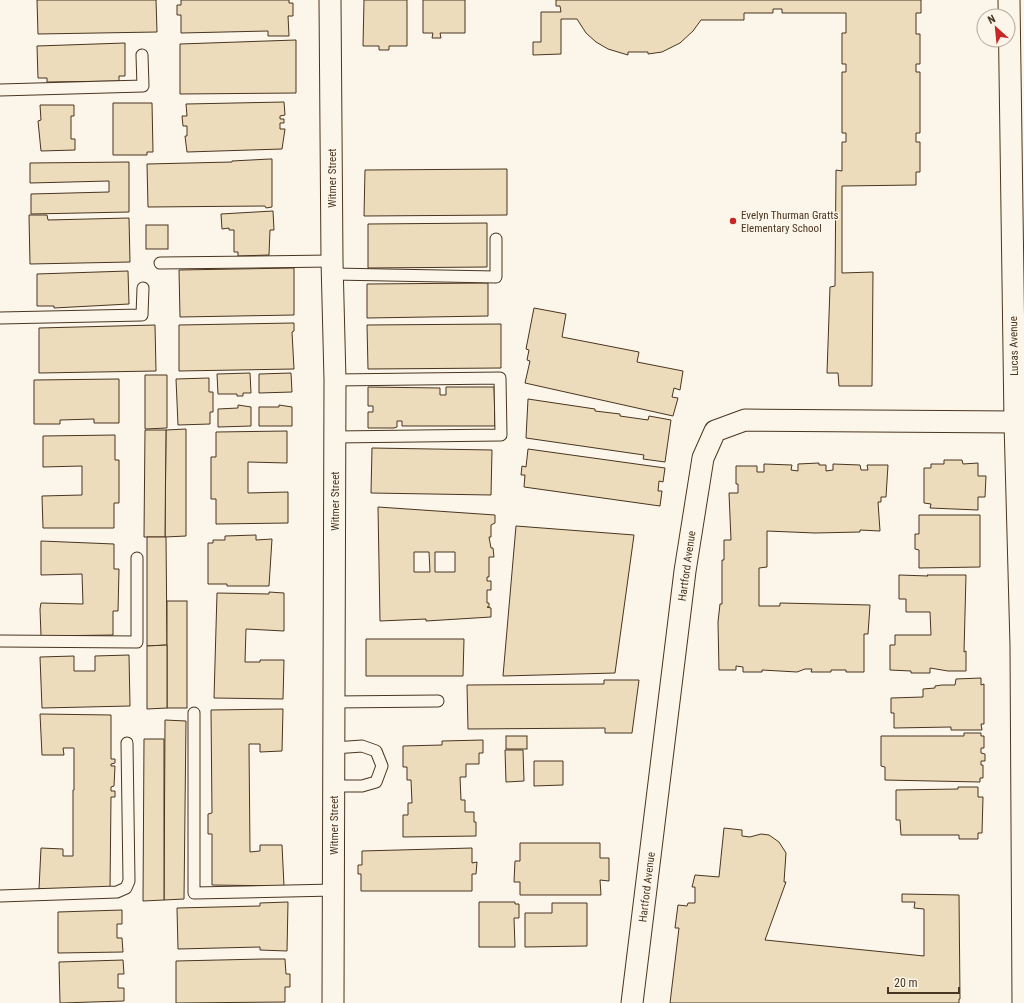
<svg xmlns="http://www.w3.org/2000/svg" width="1024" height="1003" viewBox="0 0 1024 1003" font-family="'Roboto Condensed',sans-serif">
<rect width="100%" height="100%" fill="#fbf6e9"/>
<!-- building -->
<g fill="#ecdcbc" stroke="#4a3520" fill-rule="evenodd">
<polygon points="37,0 156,0 157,32 38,34"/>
<polygon points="181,0 289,0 289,3 293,3 293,16 288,16 289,36 268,36 268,31 181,33 181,15 177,15 177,5 181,5"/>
<polygon points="364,0 407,0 407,46 389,46 389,50 379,50 379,46 363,46"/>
<polygon points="423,0 465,0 465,33 440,33 441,38 432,38 433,33 423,33"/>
<polygon points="556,0 921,0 921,13 916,13 916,34 920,34 920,64 916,64 916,72 920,72 920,133 916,133 916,142 920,142 920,172 916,172 916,185 842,186 842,273 873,272 872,386 839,386 838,373 827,373 830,287 835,286 836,170 842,171 842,142 846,142 846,133 842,133 842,72 846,72 846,64 842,64 842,33 846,33 846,13 782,13 782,9 773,9 773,13 744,13 744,20 701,20 693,31 680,43 662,52 648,54 648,52 628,52 628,55 608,49 596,42 586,33 577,19 561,19 561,54 533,55 533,42 541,42 541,12 561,12 560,6 556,6"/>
<polygon points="296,40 296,93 180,94 180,44"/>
<polygon points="125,43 125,76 119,76 119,81 47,82 47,78 38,78 37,46"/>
<polygon points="284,102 285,115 280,116 280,119 284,119 284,123 280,123 280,129 285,129 282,149 187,152 185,136 187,136 187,126 183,126 182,116 187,116 186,104"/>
<polygon points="113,103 152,103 153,152 147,152 147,155 113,155"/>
<polygon points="40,105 74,105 74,116 71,116 71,139 75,139 75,150 41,151 38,121 41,120"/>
<polygon points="270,159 272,159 272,207 266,208 265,206 148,207 147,164 232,162 232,161"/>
<polygon points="129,162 129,212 31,214 31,194 109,192 109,181 30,183 30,163"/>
<polygon points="507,169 507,215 364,216 365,170"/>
<polygon points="273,211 274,230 270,230 269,255 238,256 238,252 234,252 234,230 229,230 229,228 222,229 221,214"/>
<polygon points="29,215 47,215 48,220 129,218 130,262 30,264"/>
<polygon points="487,223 487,267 368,268 368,224"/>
<rect x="146" y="225" width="22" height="24"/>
<polygon points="294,268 294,315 180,317 179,270"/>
<polygon points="128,271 129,304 54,308 54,306 37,306 37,274"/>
<polygon points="488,283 488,316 367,318 367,284"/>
<polygon points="534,308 566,314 562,337 639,352 637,362 683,371 680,390 674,388 672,397 678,398 673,416 525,383 530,361 527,360 529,350 526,349"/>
<polygon points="294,323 294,331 292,332 294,369 179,371 179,325"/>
<polygon points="501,324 501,368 368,369 367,325"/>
<polygon points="155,325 156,371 39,373 39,328"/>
<polygon points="250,373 251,393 243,393 243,396 237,396 237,394 218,394 217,374"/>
<polygon points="291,373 292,392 259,393 259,374"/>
<polygon points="145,375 167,375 167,428 145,429"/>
<polygon points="209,378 209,392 213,392 213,412 210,412 210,424 178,425 176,379"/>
<polygon points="119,379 119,423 94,423 94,419 60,420 60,424 34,424 34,380"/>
<polygon points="368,387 440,388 440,395 446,395 446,387 494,387 495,426 402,426 402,421 397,421 397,427 394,428 368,428 368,412 373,412 373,406 368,406"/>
<polygon points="528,399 595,409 595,411 620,414 620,416 648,420 649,416 671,420 665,462 643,459 644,455 526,438"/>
<polygon points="238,405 251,407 251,426 218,427 218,409 238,408"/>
<polygon points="279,405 292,407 292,426 259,426 259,407 279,407"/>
<polygon points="186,429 186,536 165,537 166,430"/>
<polygon points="145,430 166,430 165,537 144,537"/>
<polygon points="287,431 287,463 248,462 248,493 288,492 288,523 216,524 216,499 211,499 211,457 216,457 216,432"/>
<polygon points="115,435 115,460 119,460 119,503 114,503 114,528 43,528 42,496 82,495 82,466 43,467 43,436"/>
<polygon points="372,448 492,450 491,495 371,493"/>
<polygon points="528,449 665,468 663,482 659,481 658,491 662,491 660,506 524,487 525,475 521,475 522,466 526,467"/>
<polygon points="944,460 962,460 963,464 978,463 978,476 986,476 985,497 978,497 978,510 930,508 931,504 924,503 924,468 931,468 931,464 944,464"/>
<polygon points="819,463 819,465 826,465 826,471 833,470 833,464 860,465 861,470 868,470 867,465 888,465 886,497 881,497 881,502 878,502 880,531 860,530 860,532 815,533 767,531 767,567 759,568 759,606 780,606 780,603 870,605 868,634 864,634 864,672 846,672 846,670 831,670 831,672 811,672 812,669 805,669 797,672 762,670 762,672 743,672 743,667 736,666 736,670 719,670 718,622 720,604 722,604 722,560 724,560 724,540 731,540 729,493 738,493 738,484 736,484 736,466 757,466 757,472 764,472 764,464 792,465 791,470 798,471 798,464"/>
<path d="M378 507 495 515V523L491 525V537H489L491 548H493L494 557H489V577H487V581H491V590H487V603H489V607H487L491 608V617L426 621V619L380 621ZM414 552H429L430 572H414ZM435 552H455V572H435Z"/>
<polygon points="919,515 980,515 980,567 919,568 919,550 915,549 915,534 919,534"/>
<polygon points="516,526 634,535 615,673 503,676"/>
<polygon points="256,535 256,540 272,539 269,586 227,586 227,584 208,584 208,543 213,543 213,540 225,540 225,536"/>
<polygon points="147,537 166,537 167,645 147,646"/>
<polygon points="41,541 114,544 114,569 119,569 118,611 113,611 113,635 41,636 40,609 41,603 83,604 82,574 41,575"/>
<polygon points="899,575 928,576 927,575 966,575 964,652 966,651 966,671 948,671 930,668 930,673 911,673 911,671 890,670 890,645 895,645 895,635 931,635 930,612 906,612 906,599 899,599"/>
<polygon points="269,592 284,593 284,631 246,629 245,662 260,662 260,660 284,660 283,699 214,698 217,593 269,594"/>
<rect x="167" y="601" width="20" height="107"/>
<polygon points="366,639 464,639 463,676 366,676"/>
<polygon points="167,645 167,708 147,709 147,646"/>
<polygon points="129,655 130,706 42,708 40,657 74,656 74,671 95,671 95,656"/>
<polygon points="981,678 981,685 984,684 984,724 981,724 982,730 951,730 951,727 894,728 894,713 891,713 891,698 923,697 923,689 935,688 935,686 942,685 955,685 956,679"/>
<polygon points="604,680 639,680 632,733 605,733 605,728 468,729 467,685 604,684"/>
<polygon points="283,709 282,751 260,752 260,744 249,744 250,852 260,851 260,845 282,845 284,886 212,885 212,834 208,834 208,814 212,813 211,710"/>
<polygon points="40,714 111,715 111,759 115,759 115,763 111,764 111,766 115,766 114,786 111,787 111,791 115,791 115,797 111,797 110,890 39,889 41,848 63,849 63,856 73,856 73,790 74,790 74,748 63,748 64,755 42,755"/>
<polygon points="165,720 186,721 184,899 164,900"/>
<polygon points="964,733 981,733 981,736 984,736 984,748 981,748 981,753 985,754 985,761 981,761 981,765 983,765 983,778 980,778 980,782 885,780 885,767 881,766 881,736 964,736"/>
<rect x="506" y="736" width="21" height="13"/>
<polygon points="144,739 164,739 164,900 143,901"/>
<polygon points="483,740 483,753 479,753 479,764 466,764 466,777 460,777 461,800 465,800 465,812 474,812 474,822 476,822 476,836 403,837 403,815 408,815 408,803 412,803 411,780 407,780 407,767 403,767 403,746 442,745 442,741"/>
<polygon points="505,750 523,750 524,781 506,782"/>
<polygon points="534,761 563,761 563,785 534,786"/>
<polygon points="958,787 978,787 978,797 983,797 982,833 978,833 978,839 959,839 959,835 901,835 900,820 896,820 896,790 958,789"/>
<polygon points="724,828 742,830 742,836 750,837 761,834 769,835 779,842 786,853 784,882 786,882 765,940 924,956 924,909 914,908 915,902 902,902 902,894 959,895 960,999 959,999 959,1003 670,1003 679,928 675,928 678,905 687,906 688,903 695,903 695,887 692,887 695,875 719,877"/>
<polygon points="520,843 600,843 600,858 609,858 609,881 600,880 601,895 520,895 520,882 514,882 515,861 520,861"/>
<polygon points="472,848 472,863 477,862 476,874 472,874 472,891 361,891 361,874 358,874 358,865 362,865 362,851"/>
<polygon points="288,902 287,951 260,950 260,947 178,949 177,908 260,906 260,903"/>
<polygon points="479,902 515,902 515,904 519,904 519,918 514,918 515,947 479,947"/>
<polygon points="552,903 587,903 587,946 525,947 525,913 552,913"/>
<polygon points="122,910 122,924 117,924 117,938 122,938 123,952 58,953 58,912"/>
<polygon points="263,959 285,959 286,974 290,974 290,987 285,987 285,1002 176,1003 176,961"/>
<polygon points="123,960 124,974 118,974 118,988 124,988 124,1001 60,1003 59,962"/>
</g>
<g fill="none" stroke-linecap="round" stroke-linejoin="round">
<!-- lane casing -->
<g stroke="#4a3520" stroke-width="13">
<g id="lane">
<polyline points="0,90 143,86 142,55"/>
<polyline points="160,263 332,261"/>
<polyline points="333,274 496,277 496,239"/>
<polyline points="0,318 142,315 143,288"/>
<polyline points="335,380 500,378 501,435 335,437"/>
<polyline points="0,641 137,642 137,558"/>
<polyline points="334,702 438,701"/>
<polyline points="194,713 194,893 334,890"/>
<polyline points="334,786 362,786 376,782 382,766 376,751 362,746 334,748"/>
<polyline points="0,896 117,892 126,888 129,881 127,743"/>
</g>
</g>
<!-- street casing -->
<g stroke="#4a3520" stroke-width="23">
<g id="street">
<polyline points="330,0 332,261 335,380 333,1003"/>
<polyline points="1009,0 1015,422 1021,646 1023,1003"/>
<polyline points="632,1003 685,571 703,458 715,431 745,420 1015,422"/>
</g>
</g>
<!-- lane -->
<use href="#lane" stroke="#fbf6e9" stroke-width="11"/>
<!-- street -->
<use href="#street" stroke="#fbf6e9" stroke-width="21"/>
</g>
<!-- markers -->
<circle fill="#c62828" stroke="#fbf6e9" stroke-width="1.5" cx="733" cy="221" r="4"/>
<g text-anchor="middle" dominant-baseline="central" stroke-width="3" stroke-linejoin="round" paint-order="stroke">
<!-- street labels -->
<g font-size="11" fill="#4a3520" stroke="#fbf6e9">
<text transform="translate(332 178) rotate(-90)">Witmer Street</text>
<text transform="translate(1014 346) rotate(-91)">Lucas Avenue</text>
<text transform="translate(335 501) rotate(-90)">Witmer Street</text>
<text transform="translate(687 566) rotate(-82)">Hartford Avenue</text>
<text transform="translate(334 825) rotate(-90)">Witmer Street</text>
<text transform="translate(647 887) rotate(-83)">Hartford Avenue</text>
</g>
<!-- poi labels -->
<g font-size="11" fill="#4a3520" stroke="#fbf6e9" text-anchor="start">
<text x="741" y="215">Evelyn Thurman Gratts<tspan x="741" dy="13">Elementary School</tspan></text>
</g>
</g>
<!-- north arrow -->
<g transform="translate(996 28) rotate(333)"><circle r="19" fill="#fbf6e9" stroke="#b4a999"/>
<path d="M0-3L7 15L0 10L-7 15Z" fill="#c62828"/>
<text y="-6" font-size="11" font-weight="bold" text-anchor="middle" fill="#4a3520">N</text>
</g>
<!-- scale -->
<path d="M888 987v6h71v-6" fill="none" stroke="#4a3520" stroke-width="2"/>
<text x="894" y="987" font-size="12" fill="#4a3520" stroke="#fbf6e9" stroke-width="3" paint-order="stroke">20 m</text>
</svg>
